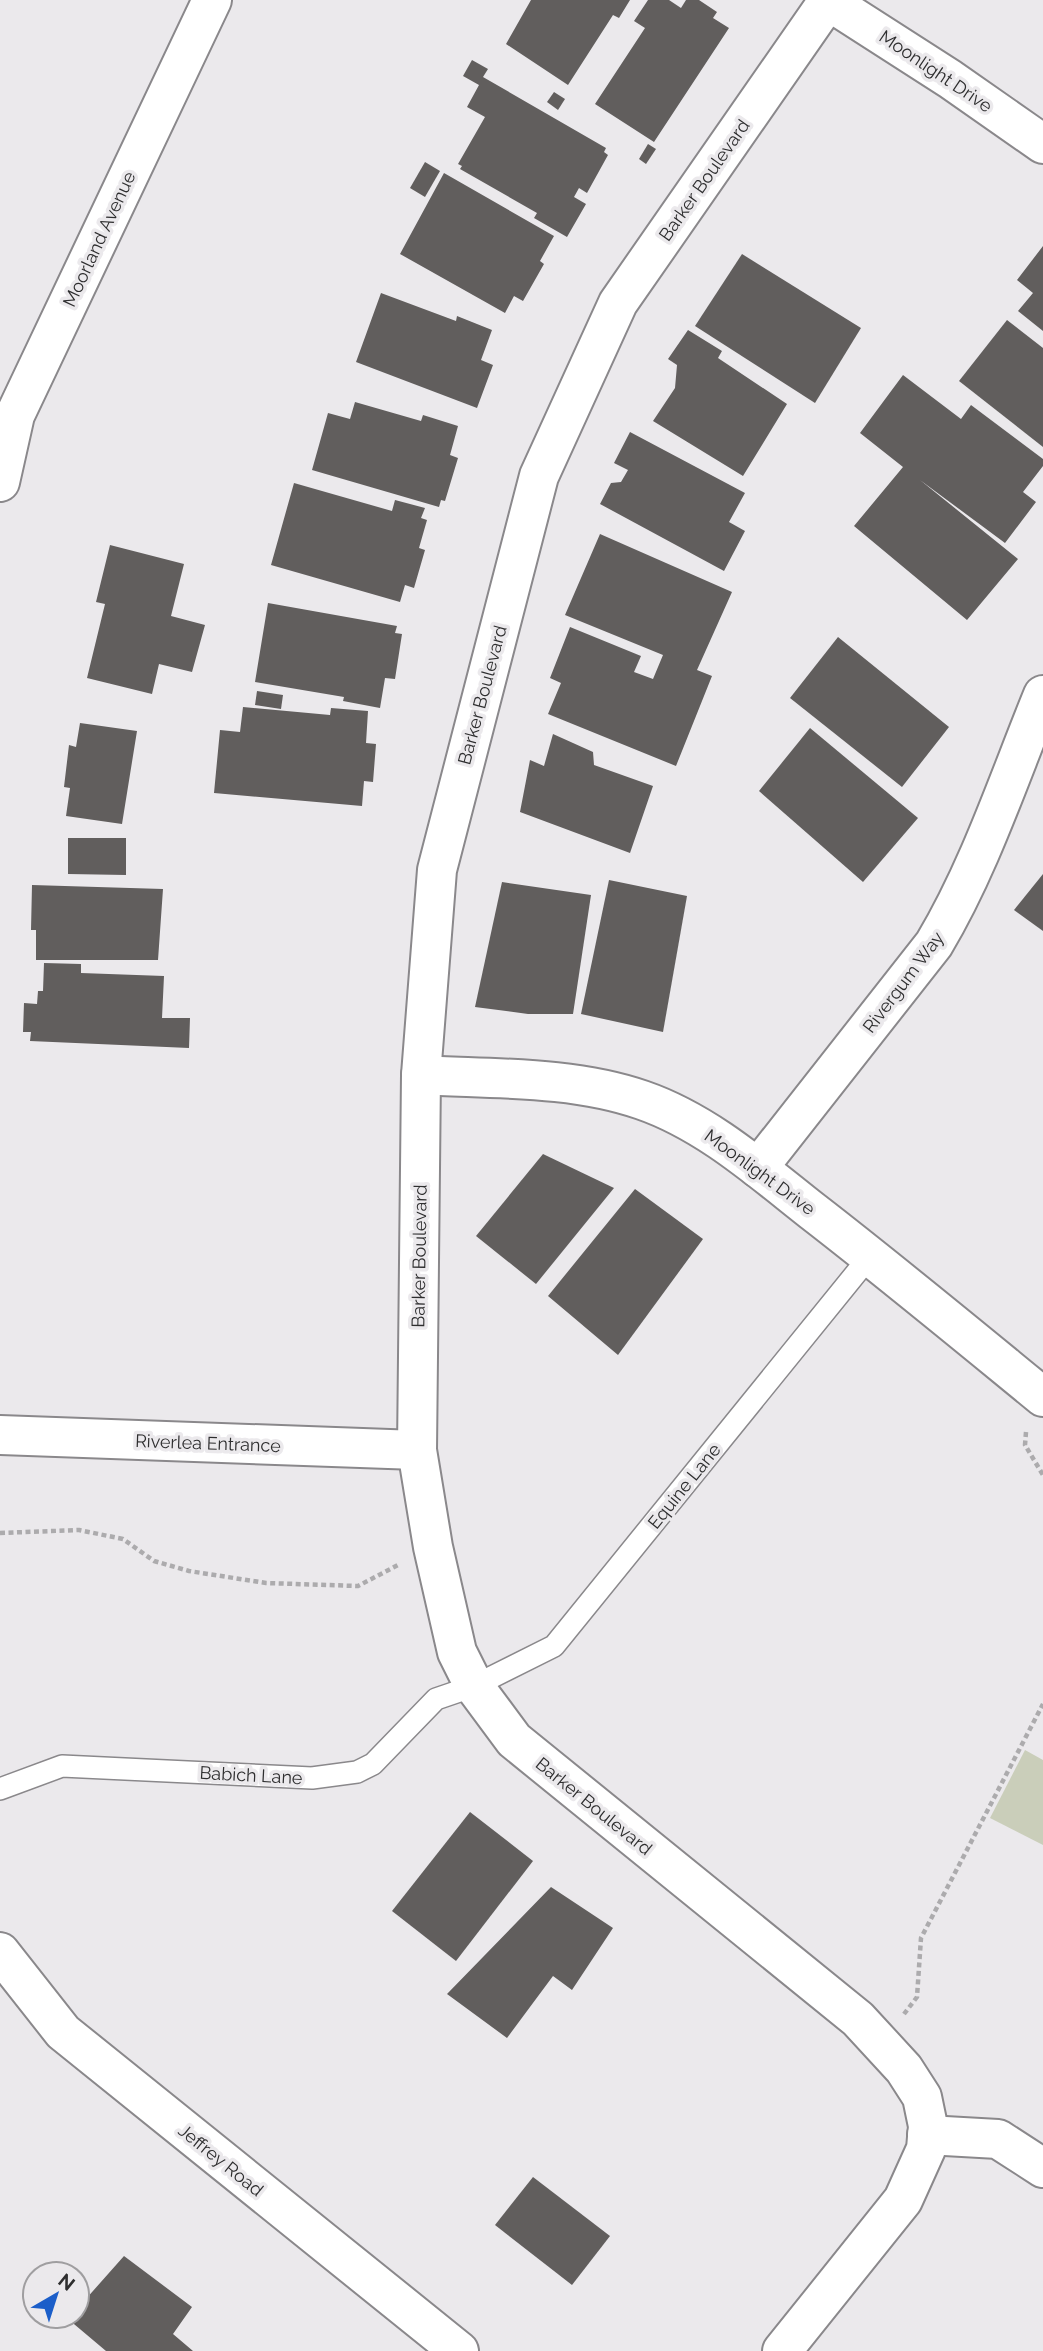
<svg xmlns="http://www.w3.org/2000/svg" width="1043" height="2351" viewBox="0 0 1043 2351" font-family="Raleway,sans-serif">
<rect width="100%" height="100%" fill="#ebe9ec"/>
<!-- green -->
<polygon fill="#caceba" points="1025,1750 1043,1760 1043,1845 990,1818"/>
<!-- building -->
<g fill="#615e5d">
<polygon points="531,0 630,0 619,18 613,15 568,85 506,44"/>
<polygon points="648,0 669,0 681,8 686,0 699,0 717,12 713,18 729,28 654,142 595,104 645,28 634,21"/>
<polygon points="472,60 488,69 483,77 606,148 604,152 608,155 587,193 579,188 574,197 586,204 567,237 534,218 537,213 460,169 462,166 458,164 485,117 467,107 479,85 463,76"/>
<polygon points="554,92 565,99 558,110 547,102"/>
<polygon points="648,144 656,149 646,164 639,159"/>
<polygon points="425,162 440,171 425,197 410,188"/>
<polygon points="444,173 554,236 540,261 544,264 523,301 514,296 505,313 400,254"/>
<polygon points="1043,246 1043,331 1018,311 1033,293 1017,280"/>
<polygon points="742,254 861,328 815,403 695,326"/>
<polygon points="381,293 456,321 457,316 492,330 481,360 493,365 477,408 356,362"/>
<polygon points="1007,320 1043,348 1043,447 959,381"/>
<polygon points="688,330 722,351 718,358 787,404 743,476 653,421 675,388 677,365 668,359"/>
<polygon points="903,375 961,419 971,405 1043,459 1043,466 1023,492 1036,502 1005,543 920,480 1018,559 967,620 854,526 903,467 860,433"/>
<polygon points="355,402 421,421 423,415 458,426 450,455 458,458 445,501 441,500 439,507 312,470 328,413 350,419"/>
<polygon points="630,432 745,493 729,522 745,531 724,571 600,504 611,483 621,482 628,470 614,463"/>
<polygon points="294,483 392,511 395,500 425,508 421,518 427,520 419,548 425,550 414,588 405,585 400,602 271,565"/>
<polygon points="600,534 732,592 697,670 712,676 676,766 548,714 561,683 550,678 570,627 641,656 634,672 653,679 663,655 565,615"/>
<polygon points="110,545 184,564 171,616 205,625 192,672 159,664 152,694 87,678 105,604 96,602"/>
<polygon points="268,603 397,626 395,633 402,634 395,679 385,678 380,708 343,701 344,697 255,682"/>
<polygon points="838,637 949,727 902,787 790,698"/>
<polygon points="257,691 283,695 281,709 255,705"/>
<polygon points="243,707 330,715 331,708 368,711 366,743 376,744 373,782 364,781 362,806 214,793 220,730 240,732"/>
<polygon points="80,723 137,731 122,824 66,816 70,788 64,787 69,745 76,747"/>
<polygon points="810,728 918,818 863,882 759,791"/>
<polygon points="553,734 593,752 594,765 653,786 630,853 520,812 530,760 544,766"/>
<polygon points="68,838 126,838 126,875 68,874"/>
<polygon points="1043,874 1043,931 1014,910"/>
<polygon points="609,880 687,896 663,1032 581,1014"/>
<polygon points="502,882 591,895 573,1014 528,1014 475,1007"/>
<polygon points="32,885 163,889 158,960 36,960 36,930 31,930"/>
<polygon points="44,963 81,964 81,973 164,976 162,1018 190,1018 189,1048 30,1041 31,1032 23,1032 24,1003 37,1004 38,991 43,991"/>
<polygon points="543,1154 614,1188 536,1284 476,1236"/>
<polygon points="635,1189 703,1239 618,1355 548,1296"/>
<polygon points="470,1812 533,1861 456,1961 392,1911"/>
<polygon points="551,1887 613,1928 572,1990 553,1976 507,2038 447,1994"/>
<polygon points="533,2177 610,2236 572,2285 495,2225"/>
<polygon points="124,2256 192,2307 173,2334 193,2351 106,2351 68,2319 77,2316 77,2309"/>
</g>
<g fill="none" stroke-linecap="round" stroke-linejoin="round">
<!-- service casing -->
<g stroke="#8a888b" stroke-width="24">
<polyline id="service" points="0,1789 62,1766 312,1778 357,1772 373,1764 436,1699 474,1686 554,1646 870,1256"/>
</g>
<!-- minor casing -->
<g stroke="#8a888b" stroke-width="42">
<g id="minor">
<polyline points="827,0 950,79 1043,144"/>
<polyline points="0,482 15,415 212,0"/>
<path d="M421 1075C493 1079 573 1076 642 1100 706 1122 759 1169 811 1210 890 1271 966 1334 1043 1397"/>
<path d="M758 1168 934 944C980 867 1009 778 1043 695"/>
<polyline points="0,1435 417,1450"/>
<polyline points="0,1952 63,2032 459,2351"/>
<polyline points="927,2135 998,2139 1043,2168"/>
<polyline points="782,2351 903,2200 926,2149 928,2126 922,2097 904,2069 858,2019 514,1740 474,1686 457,1652 433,1547 417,1450 421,1075 437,870 539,476 618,303 828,1"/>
</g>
</g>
<!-- path -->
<g stroke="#acabad" stroke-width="4.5" stroke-dasharray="5 3.5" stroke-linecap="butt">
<polyline points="1026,1432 1025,1445 1043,1475"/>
<polyline points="0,1533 79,1530 123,1539 154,1561 189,1571 266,1583 358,1586 398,1565"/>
<polyline points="904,2014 917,1997 921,1938 1043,1704"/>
</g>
<!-- service -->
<use href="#service" stroke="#fff" stroke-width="21"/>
<!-- minor -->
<use href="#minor" stroke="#fff" stroke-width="38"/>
</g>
<g text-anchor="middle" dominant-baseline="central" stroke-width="7" stroke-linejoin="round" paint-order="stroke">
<!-- street labels -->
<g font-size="18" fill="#2e2e2f" stroke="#ebe9ec">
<text transform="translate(936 71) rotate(34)">Moonlight Drive</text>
<text transform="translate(704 180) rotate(-55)">Barker Boulevard</text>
<text transform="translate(99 239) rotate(-65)">Moorland Avenue</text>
<text transform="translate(482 695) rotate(-75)">Barker Boulevard</text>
<text transform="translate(903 982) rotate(-53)">Rivergum Way</text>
<text transform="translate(760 1172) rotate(36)">Moonlight Drive</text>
<text transform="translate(419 1256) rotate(-89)">Barker Boulevard</text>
<text transform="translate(208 1443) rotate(2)">Riverlea Entrance</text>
<text transform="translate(684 1486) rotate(-51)">Equine Lane</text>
<text transform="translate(251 1775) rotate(3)">Babich Lane</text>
<text transform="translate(594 1806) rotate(39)">Barker Boulevard</text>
<text transform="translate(221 2160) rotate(39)">Jeffrey Road</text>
</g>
</g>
<!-- north arrow -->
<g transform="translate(56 2295) rotate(39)"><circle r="33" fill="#ebe9ec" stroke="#9f9ea0" stroke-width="2"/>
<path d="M0-5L12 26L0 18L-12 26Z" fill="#1b5ec9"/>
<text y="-10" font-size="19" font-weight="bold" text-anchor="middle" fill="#2e2e2f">N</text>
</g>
</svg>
